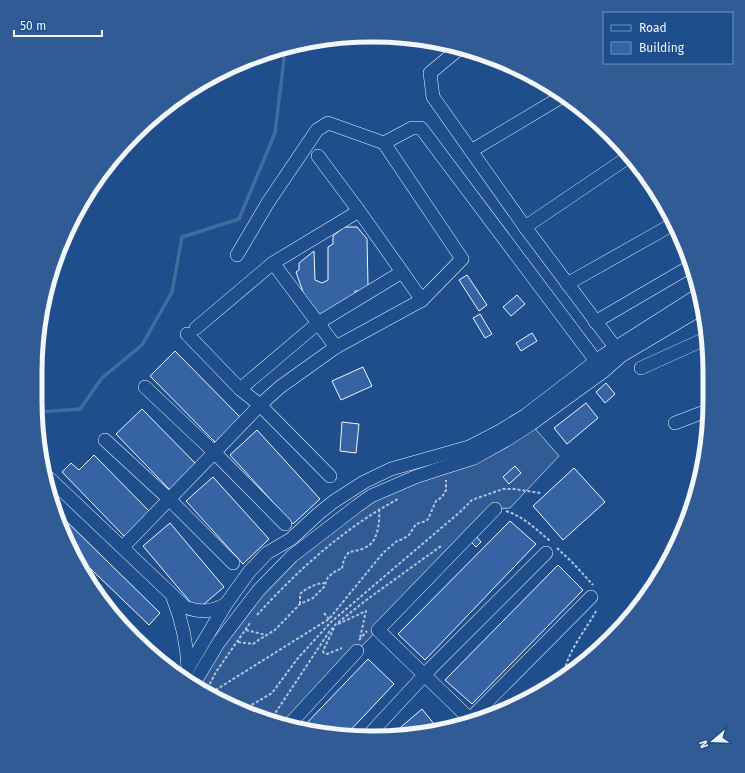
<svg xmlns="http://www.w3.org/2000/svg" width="745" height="773" viewBox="0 0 745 773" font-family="'Fira Sans',sans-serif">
<rect width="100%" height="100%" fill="#1f4e8c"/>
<!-- built -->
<polygon fill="#305b95" stroke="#a8bbd7" points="531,424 559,456 510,508 495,509 357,651 288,726 264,720 204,693 193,685 258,591 357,506"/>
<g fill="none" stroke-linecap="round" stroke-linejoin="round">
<!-- stream -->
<g stroke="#446ba0" stroke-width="3.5">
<polyline points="40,412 80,409 102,378 142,345 172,292 182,237 239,219 275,133 284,59 282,47"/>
<polyline points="648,594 653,571"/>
</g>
</g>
<!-- building -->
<g fill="#3563a3" stroke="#f2f6ff">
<polygon points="344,227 357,227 367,239 368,286 362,291 355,291 355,297 320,320 304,295 296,272 299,270 299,263 314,251 315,280 322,283 328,280 328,247 333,244 333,236"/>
<polygon points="467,275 487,305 479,311 459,280"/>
<polygon points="517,295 525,304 511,316 503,307"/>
<polygon points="480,314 492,334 485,338 473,318"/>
<polygon points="532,333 537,341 521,351 516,343"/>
<polygon points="175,351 240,417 215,442 150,376"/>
<polygon points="363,367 372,386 341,400 332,381"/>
<polygon points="606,383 615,394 605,403 596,392"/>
<polygon points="586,403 598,418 567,444 554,428"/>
<polygon points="142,409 196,464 170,490 116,434"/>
<polygon points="342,422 359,424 356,453 340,451"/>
<polygon points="257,430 320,499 293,524 230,455"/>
<polygon points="94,455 150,512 125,537 62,472 71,463 79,470"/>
<polygon points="515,466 521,473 509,484 503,477"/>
<polygon points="574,468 605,502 563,540 533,506"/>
<polygon points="213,477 269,539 243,564 186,501"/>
<polygon points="55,510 160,613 149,625 71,550 61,530"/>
<polygon points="510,521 536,544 425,660 398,634"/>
<polygon points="170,523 224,587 197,610 143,546"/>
<polygon points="476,536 481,542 476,547 470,541"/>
<polygon points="558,565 583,590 472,704 445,680"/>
<polygon points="368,659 394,684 345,736 329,735 301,729"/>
<polygon points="422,709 439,730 397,737 394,733"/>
</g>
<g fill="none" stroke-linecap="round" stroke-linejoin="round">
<!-- minor casing -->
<g stroke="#f2f6ff" stroke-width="14">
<g id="minor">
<polyline points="460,48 430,73 433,97 525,227 615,347"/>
<polyline points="471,151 563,96"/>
<polyline points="318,156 359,211 422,300"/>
<polyline points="525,227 630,156"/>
<polyline points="237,255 267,204 317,130 328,123 384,143 412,128 421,128 596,361"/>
<polyline points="273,263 336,347"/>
<polyline points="567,284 675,223"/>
<polyline points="595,322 691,266"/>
<polyline points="196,328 273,263 359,211"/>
<polyline points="187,334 240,389 260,405 330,476"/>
<polyline points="641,368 707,338"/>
<polyline points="145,387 214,452 285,524"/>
<polyline points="240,389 318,323 402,272"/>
<polyline points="675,423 709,410"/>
<polyline points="105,440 169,499 233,563"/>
<path d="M49 478 185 607C201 613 212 612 226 604"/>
<polyline points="123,547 260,405 280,387 336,347 422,300 462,259 384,143"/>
<path d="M173 598C182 621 187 643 188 668"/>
<polyline points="183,678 188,668 226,604 249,572 267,553 291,539 318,514 333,502 364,482 391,469 469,447 500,431 526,415 604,355 700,294"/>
<polyline points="193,685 219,642 258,591 292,556 357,506 371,496 415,477 436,470 474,458 508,439 531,424 604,371 621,356 702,308"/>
<polyline points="470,719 591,597"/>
<polyline points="473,722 378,630 495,509"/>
<polyline points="288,726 357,651"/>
<polyline points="368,736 430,669 546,553"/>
</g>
</g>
<!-- path -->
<g stroke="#b3c4dc" stroke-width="2" stroke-dasharray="3 2" stroke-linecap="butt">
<path d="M506 511C524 517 536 529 550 541"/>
<polyline points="557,548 572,562 593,585"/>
<path d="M300 604V594C306 588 317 583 326 583"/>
<polyline points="324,613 329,619"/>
<path d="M257 615C298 570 344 528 398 499"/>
<polyline points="338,624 366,611 360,638"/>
<polyline points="334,628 323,651 324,653 327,654 342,648"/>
<polyline points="246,630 266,635"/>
<polyline points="359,640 367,631"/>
<path d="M238 642 253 644 260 639 275 630 300 604 313 598 324 587 328 577 337 570 342 569 344 559 349 552C355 551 362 550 368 546 378 540 380 521 379 510"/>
<path d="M565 676C562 658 589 626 597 609"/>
<polyline points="206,692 214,691 329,619 383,553 397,541 403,539 409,535 416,524 426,521 428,519 436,501 442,497 446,490 446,480"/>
<polyline points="205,693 216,672 250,623"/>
<polyline points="243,710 272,693 298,658 331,622 460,512 472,500 503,489 514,489 541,493"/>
<polyline points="270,721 329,632 335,625 365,601 441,546"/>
</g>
<!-- minor -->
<use href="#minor" stroke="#1f4e8c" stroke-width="13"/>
</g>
<!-- crop -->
<path d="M0 0H745V773H0ZM372 42H373A330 330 0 0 1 703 372V401A330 330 0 0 1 373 731H372A330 330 0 0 1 42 401V372A330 330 0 0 1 372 42Z" fill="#305b95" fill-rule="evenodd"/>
<path fill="none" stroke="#f2f6ff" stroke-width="5" d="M372 42H373A330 330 0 0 1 703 372V401A330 330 0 0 1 373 731H372A330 330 0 0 1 42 401V372A330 330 0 0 1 372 42Z"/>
<!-- legend -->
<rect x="603" y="12" width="130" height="52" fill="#1f4e8c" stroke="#7391ba"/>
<rect x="611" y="25" width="20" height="6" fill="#1f4e8c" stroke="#7391ba"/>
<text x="639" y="32" font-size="12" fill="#f2f6ff">Road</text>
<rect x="611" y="42" width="20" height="12" fill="#3563a3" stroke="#7391ba"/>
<text x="639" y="52" font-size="12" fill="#f2f6ff">Building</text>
<!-- north arrow -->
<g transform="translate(713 741) rotate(251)" stroke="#1f4e8c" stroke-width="3" paint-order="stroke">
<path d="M0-3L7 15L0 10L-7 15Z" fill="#f2f6ff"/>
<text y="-6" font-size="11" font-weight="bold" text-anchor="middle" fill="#f2f6ff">N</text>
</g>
<!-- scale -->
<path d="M14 30v6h88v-6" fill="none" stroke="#f2f6ff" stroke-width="2"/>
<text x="20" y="30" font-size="12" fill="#f2f6ff" stroke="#1f4e8c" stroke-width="3" paint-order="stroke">50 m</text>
</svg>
